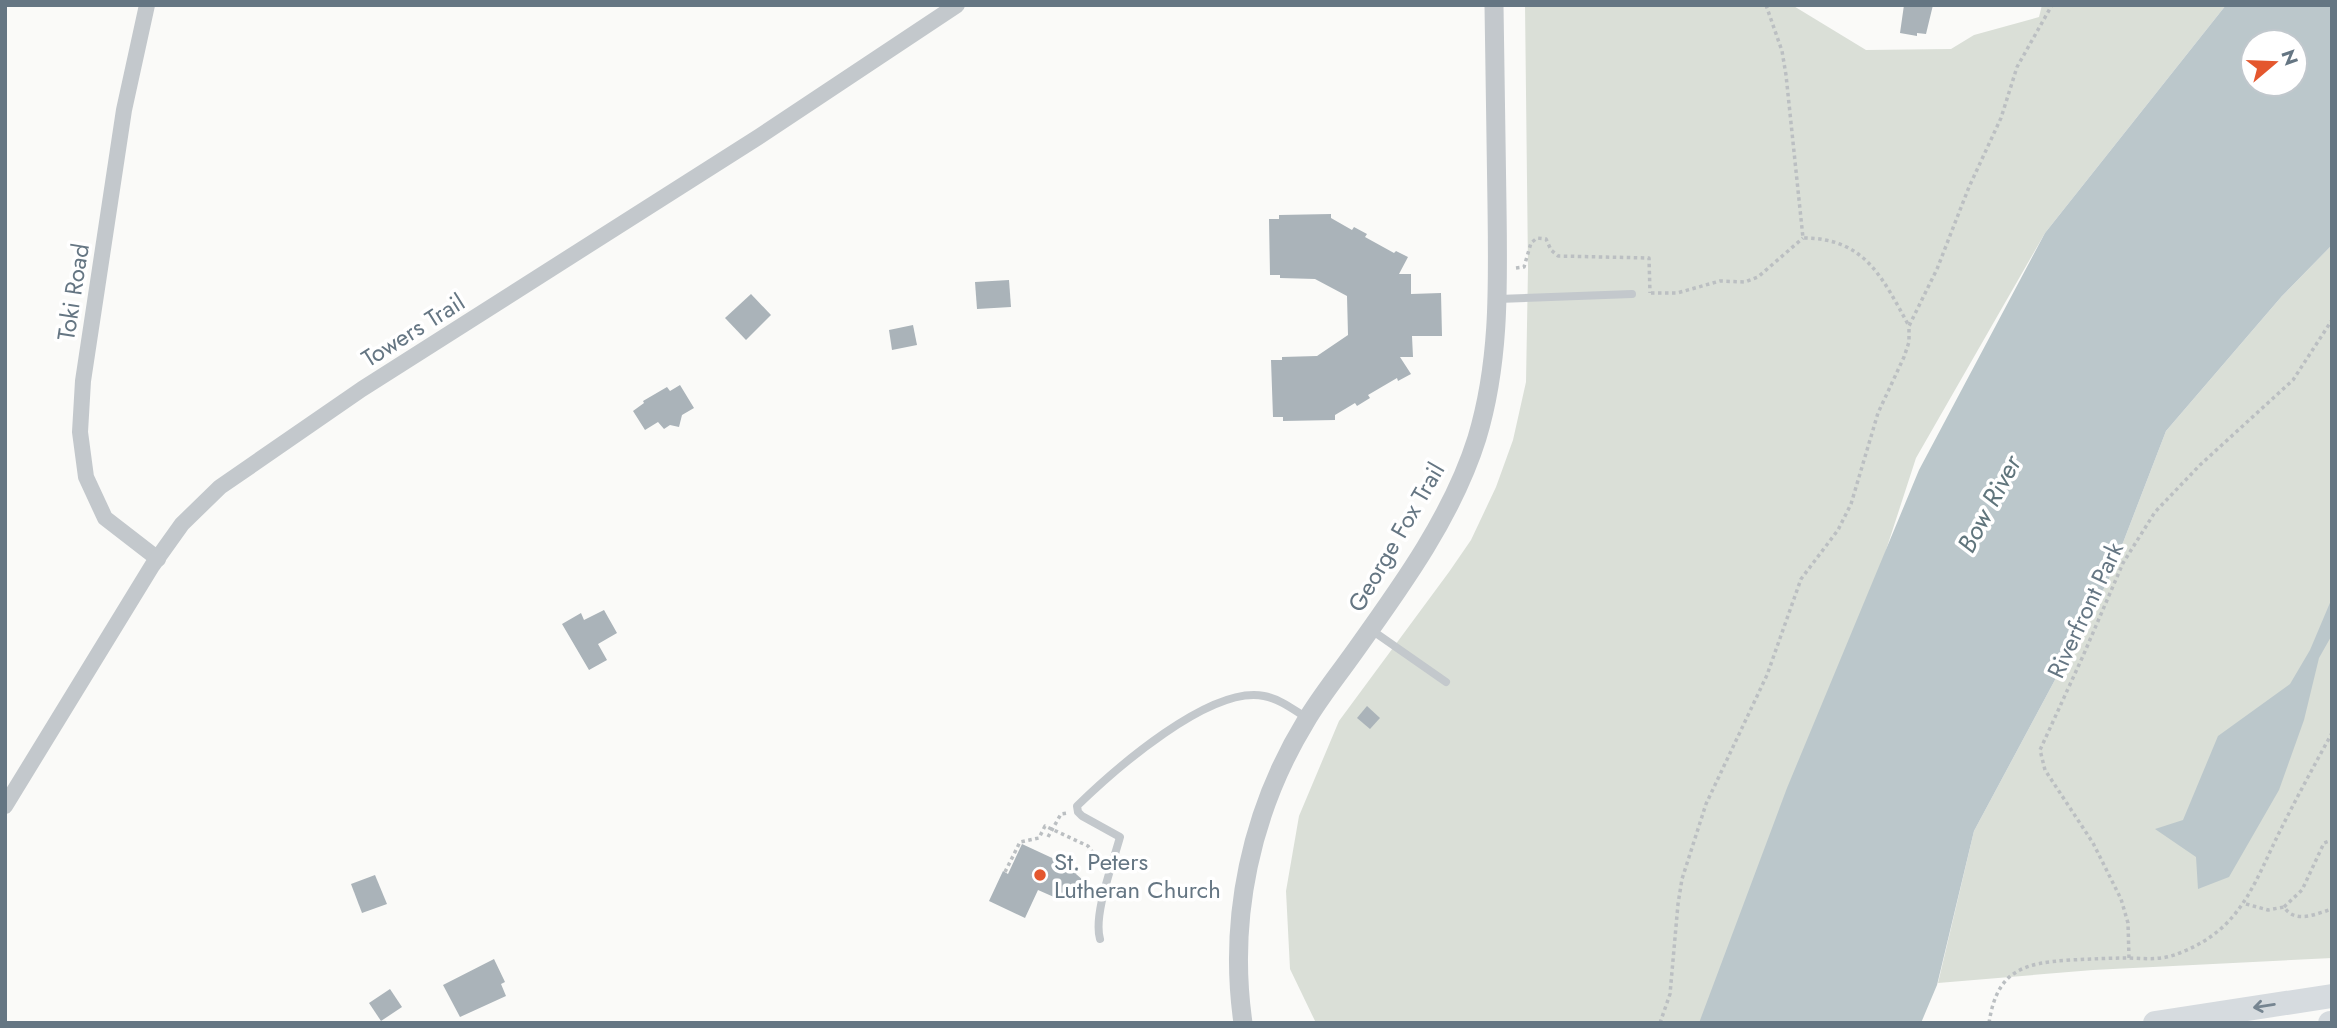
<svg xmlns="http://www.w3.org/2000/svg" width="2337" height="1028" viewBox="0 0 2337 1028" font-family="Jost,sans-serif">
<rect width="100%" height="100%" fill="#fafaf8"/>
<!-- green -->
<g fill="#dadfd7">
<polygon points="1525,5 1792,5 1866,50 1951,49 1974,35 2039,17 2042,5 2226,5 2045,233 1916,458 1832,716 1708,1023 1316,1023 1290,969 1286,891 1299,816 1339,721 1449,572 1471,540 1496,487 1513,440 1526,382 1528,268"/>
<polygon points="2332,245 2332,958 2093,970 1938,983 1974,831 2109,579 2166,431 2282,296"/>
</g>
<!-- water -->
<g fill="#bbc7cb" fill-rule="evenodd">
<path d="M2226 5H2332V245L2282 296 2166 431 2109 579 1974 831 1937 985 1921 1023H1699L1787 788 1919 470 2045 233ZM2253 42H2295V84H2253Z"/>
<polygon points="2332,598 2332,635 2319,658 2304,720 2279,790 2229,877 2198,889 2196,857 2155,829 2183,820 2218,736 2290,684 2310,650"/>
</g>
<!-- building -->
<g fill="#aab3b9">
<polygon points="1904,5 1933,5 1926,34 1917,33 1917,36 1900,33"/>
<polygon points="1331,214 1331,218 1352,230 1354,227 1367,234 1365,237 1394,253 1396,251 1408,257 1399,274 1411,274 1411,294 1441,293 1442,336 1412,336 1413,357 1400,357 1411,374 1398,381 1397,378 1368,395 1370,398 1357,406 1355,403 1335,415 1335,420 1283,421 1283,417 1273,417 1271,360 1282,360 1282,357 1317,356 1348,335 1347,296 1315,279 1280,278 1280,275 1270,275 1269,219 1279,219 1279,215"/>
<polygon points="1009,280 1011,307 977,309 975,282"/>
<polygon points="751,294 771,315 746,340 725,318"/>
<polygon points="913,325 917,345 892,350 889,330"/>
<polygon points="680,385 694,408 682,415 679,427 670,425 664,429 658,422 645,430 633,411 644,403 643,401 667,387 670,391"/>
<polygon points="604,610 617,633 598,644 607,660 589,670 562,624 581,613 584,620"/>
<polygon points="1367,706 1380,718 1370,729 1357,718"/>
<polygon points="1022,844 1078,870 1076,874 1084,881 1075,898 1071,896 1069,900 1065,898 1063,901 1038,890 1025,918 989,901 1003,871 1008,874"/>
<polygon points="375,875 387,904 362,913 351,884"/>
<polygon points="494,959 505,982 501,984 506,996 460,1017 443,985"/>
<polygon points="390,989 402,1007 381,1021 369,1003"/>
</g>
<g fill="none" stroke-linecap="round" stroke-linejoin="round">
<!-- path -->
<g stroke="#bbbfc2" stroke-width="3.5" stroke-dasharray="3.5 3.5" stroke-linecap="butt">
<path d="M1766 5 1782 51 1786 75 1803 238C1865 238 1882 277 1909 326"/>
<polyline points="1516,268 1524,267 1531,243 1537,238 1546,239 1551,250 1558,256 1649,258 1650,293"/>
<polyline points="1651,293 1677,293 1720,281 1745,282 1758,277 1803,238"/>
<polyline points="1048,837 1061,814 1067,813"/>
<polyline points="1005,872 1020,842 1039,838 1045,826 1088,846 1099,861"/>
<polyline points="1079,890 1091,893"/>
<path d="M2246 904 2268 910 2284 907C2295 924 2316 914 2332 909"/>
<polyline points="2284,907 2302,890 2324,843 2332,840"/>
<polyline points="2129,958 2128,923 2121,899 2093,843 2045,770 2040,750 2083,656 2123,563 2155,512 2200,465 2293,380 2332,320"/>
<polyline points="1660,1023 1670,994 1678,904 1682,879 1706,804 1767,675 1801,579 1838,530 1851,504 1878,413 1904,357 1909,342 1909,326 1937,269 1969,187 2001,118 2017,67 2052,5"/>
<path d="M1989 1023C1997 970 2023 963 2071 960 2091 959 2111 958 2130 958 2149 959 2165 960 2182 952 2243 928 2255 880 2282 827 2298 795 2315 764 2332 733"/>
</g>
<!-- service -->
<g stroke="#c3c8cc" stroke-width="8">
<polyline points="1498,299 1632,294"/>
<polyline points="1370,629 1446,682"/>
<path d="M1100 939C1093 915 1113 863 1120 837L1082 816 1078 812 1077 806C1114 770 1210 685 1264 696 1280 699 1294 710 1307 718"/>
</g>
<!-- minor -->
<g stroke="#c3c8cc" stroke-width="16">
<polyline points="147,5 124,110 83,381 80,432 86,477 105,518 158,559"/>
<polyline points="5,806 152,566 182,524 220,487 362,389 760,136 957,5"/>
</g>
<!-- tertiary -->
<path stroke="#c3c8cc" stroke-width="19" d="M1243 1023C1228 918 1251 811 1306 721 1319 699 1335 679 1350 658 1398 591 1452 518 1477 438 1500 362 1498 285 1497 206 1496 139 1495 72 1494 5"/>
<!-- primary -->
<g stroke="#d6dbdf" stroke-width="24">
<polyline points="2155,1023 2332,996"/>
<polyline points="2330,1023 2332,1023"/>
</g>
</g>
<!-- one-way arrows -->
<defs><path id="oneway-shaft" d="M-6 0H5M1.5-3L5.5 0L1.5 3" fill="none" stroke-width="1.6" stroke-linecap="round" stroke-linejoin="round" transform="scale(1.75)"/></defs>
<use stroke="#768591" href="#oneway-shaft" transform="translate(2264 1006) rotate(171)"/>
<!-- markers -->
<circle fill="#e4572e" stroke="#fff" stroke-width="2.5" cx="1040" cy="875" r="7"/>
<g text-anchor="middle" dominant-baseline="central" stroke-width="7" stroke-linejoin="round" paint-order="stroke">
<!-- street labels -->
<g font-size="24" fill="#657683" stroke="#fff">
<text transform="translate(73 292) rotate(-81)">Toki Road</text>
<text transform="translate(413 330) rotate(-32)">Towers Trail</text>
<text transform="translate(1396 537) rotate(-60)">George Fox Trail</text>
<text transform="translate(2085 610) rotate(-65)">Riverfront Park</text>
</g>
<!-- poi labels -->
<g font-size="24" fill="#657683" stroke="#fff" text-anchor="start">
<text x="1054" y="861">St. Peters<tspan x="1054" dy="28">Lutheran Church</tspan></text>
</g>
<!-- water labels -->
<g font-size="26" font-style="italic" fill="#60757c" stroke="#fff">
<text transform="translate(1989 504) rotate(-62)">Bow River</text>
</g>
</g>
<!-- border -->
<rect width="2337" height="1028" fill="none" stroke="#657683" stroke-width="14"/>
<!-- north arrow -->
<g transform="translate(2274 63) rotate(71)"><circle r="33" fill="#ffffff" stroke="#c1c8cd" stroke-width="2"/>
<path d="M0-5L12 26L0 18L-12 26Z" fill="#e4572e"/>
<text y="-10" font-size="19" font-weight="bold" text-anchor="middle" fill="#657683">N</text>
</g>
</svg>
